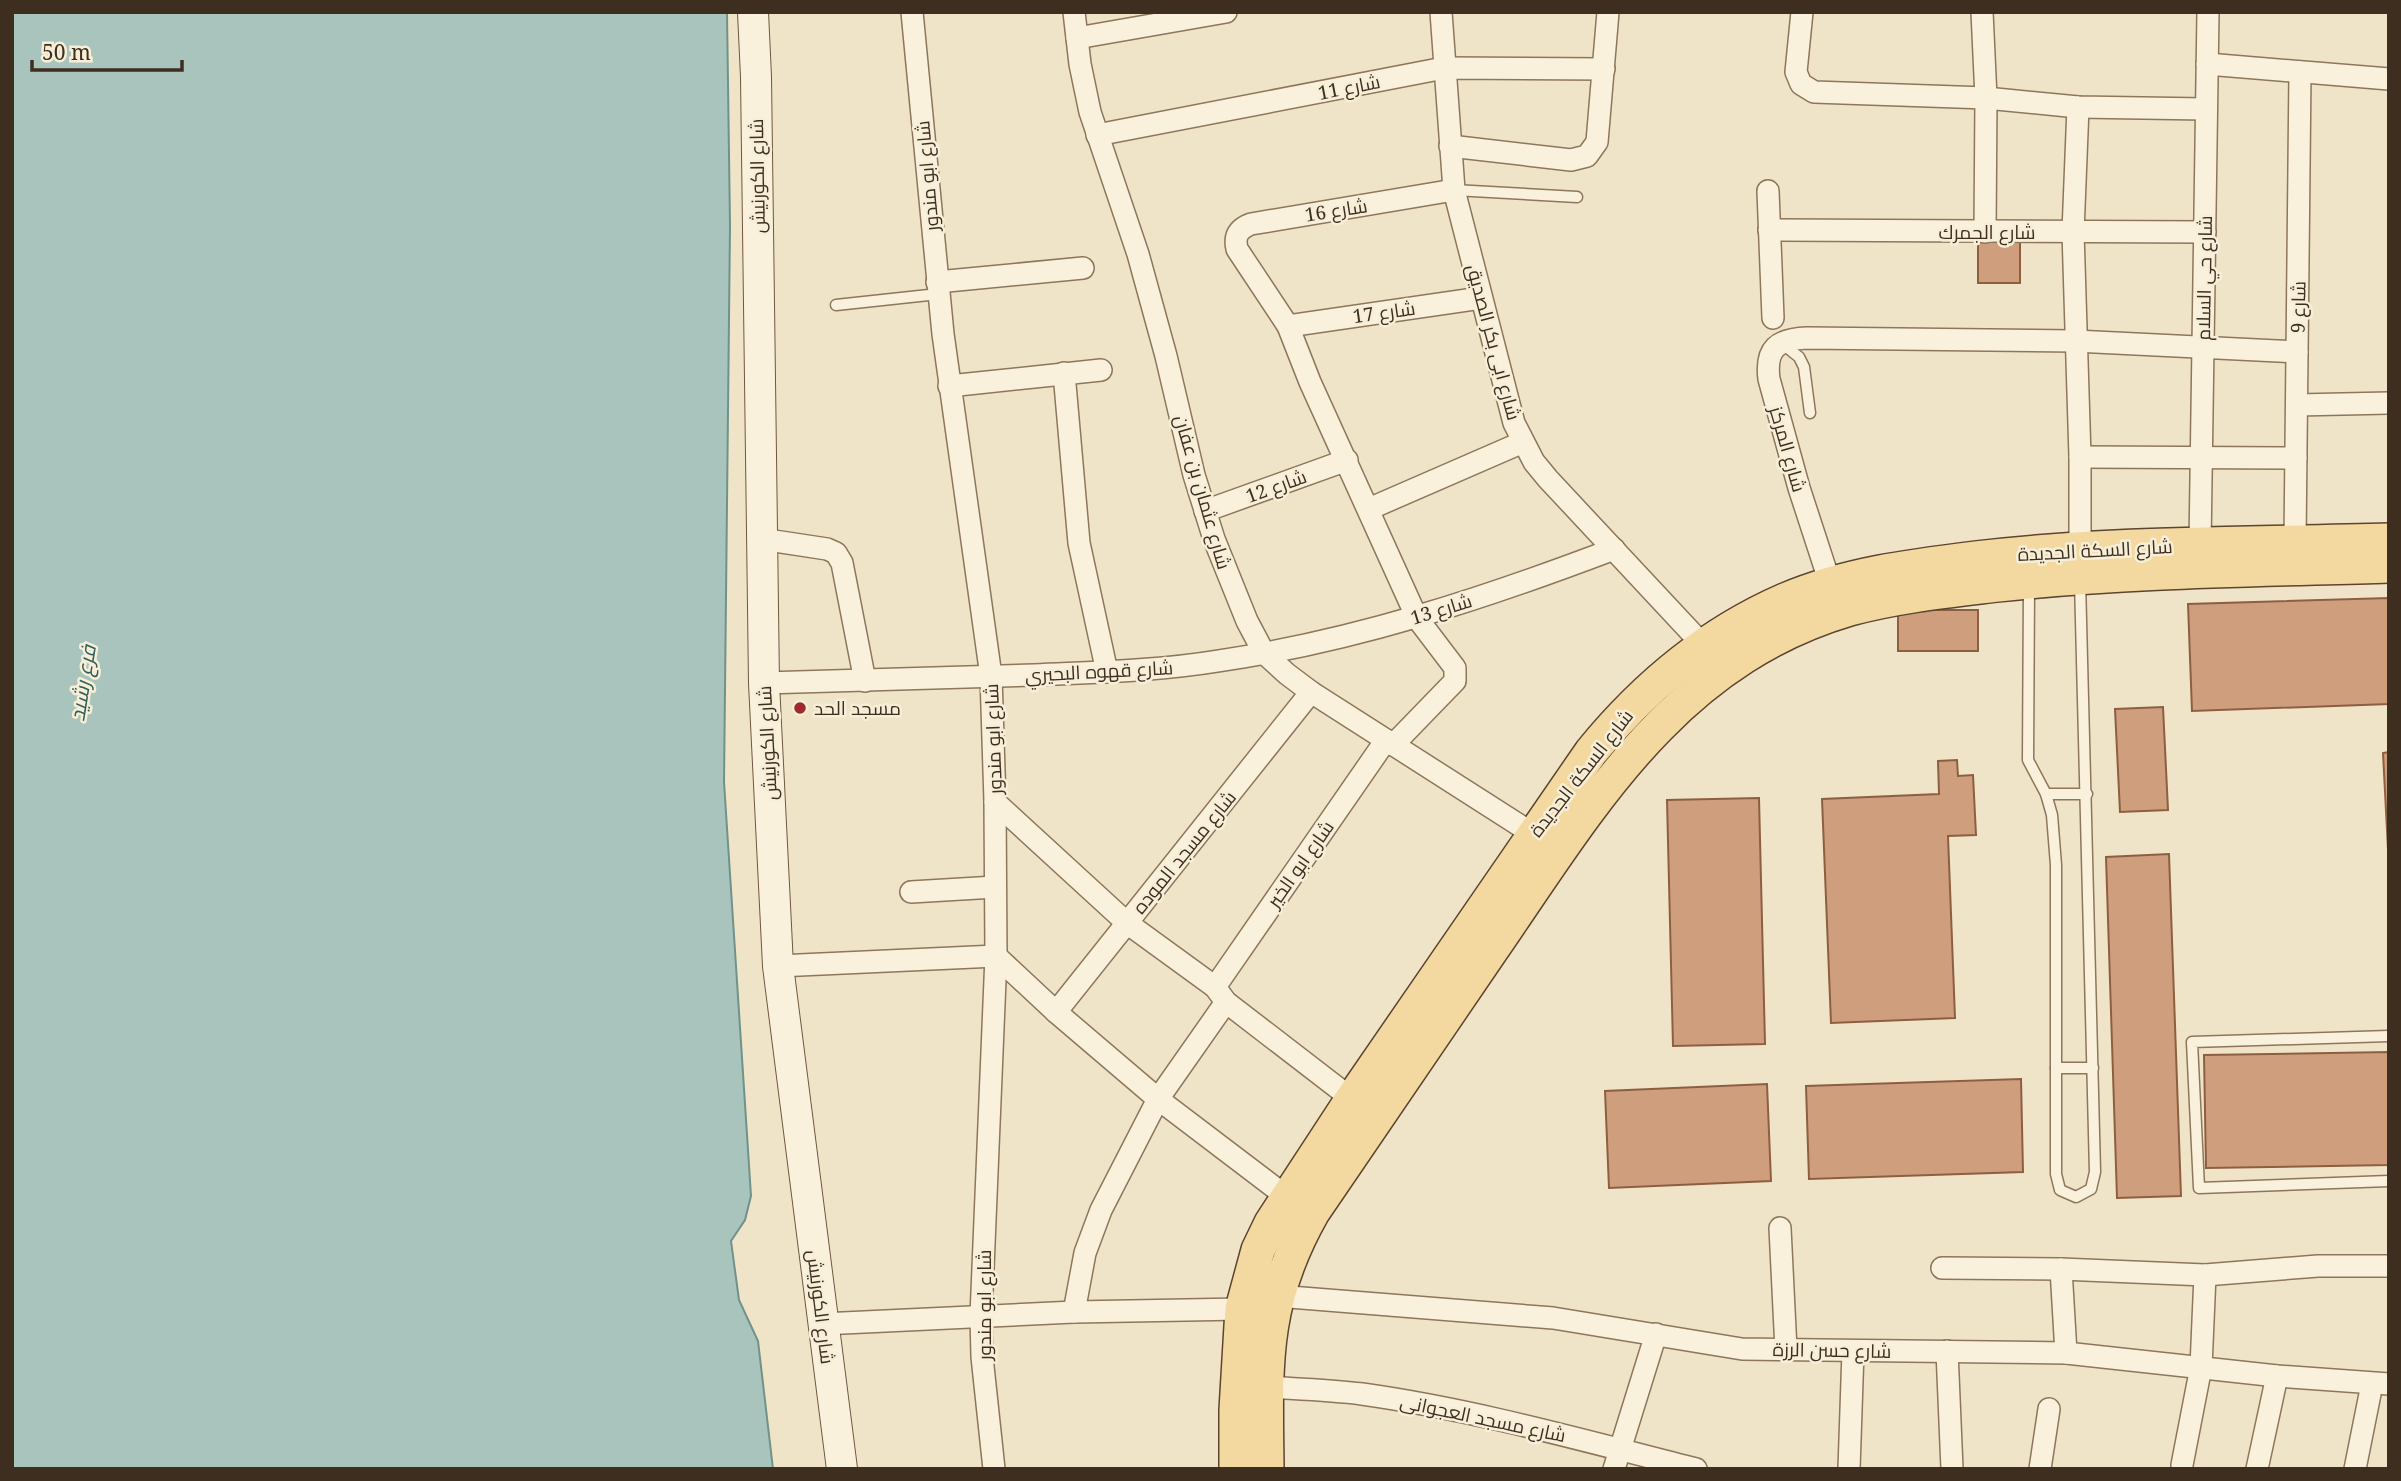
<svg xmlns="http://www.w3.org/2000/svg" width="2401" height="1481" viewBox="0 0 2401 1481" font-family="'Noto Serif',Cairo,serif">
<rect width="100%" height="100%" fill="#f0e4c8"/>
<!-- water -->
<polygon fill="#a9c4bc" stroke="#6f938a" stroke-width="2" points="12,12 727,12 730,226 724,782 751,1196 745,1220 731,1241 739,1300 758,1341 773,1469 12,1469"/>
<!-- building -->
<g fill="#cf9f7d" stroke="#8d5f41" stroke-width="2">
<rect x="1978" y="234" width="42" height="49"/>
<polygon points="2389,598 2389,704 2192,711 2188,604"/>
<rect x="1898" y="610" width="80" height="41"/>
<polygon points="2163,707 2168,810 2120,812 2115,709"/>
<polygon points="2389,752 2389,869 2383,753"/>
<polygon points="1957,760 1958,776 1973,775 1976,835 1948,836 1955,1018 1831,1023 1822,799 1939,794 1938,761"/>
<polygon points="1759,798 1765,1044 1673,1046 1667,800"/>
<polygon points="2169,854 2181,1196 2117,1198 2106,857"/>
<polygon points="2389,1052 2389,1165 2206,1168 2204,1055"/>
<polygon points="2021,1079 2023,1172 1809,1179 1806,1086"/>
<polygon points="1767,1084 1771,1181 1609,1188 1605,1091"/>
</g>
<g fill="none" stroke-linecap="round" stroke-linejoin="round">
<!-- lane casing -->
<g stroke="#8d765c" stroke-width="13">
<g id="lane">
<polyline points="1454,190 1577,197"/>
<polyline points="836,305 938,294"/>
<polyline points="1780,342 1799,357 1804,367 1810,413"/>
<polyline points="2029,585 2028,760 2046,794 2052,815 2056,865 2056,1174 2060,1190 2076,1197 2091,1189 2095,1172 2080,581"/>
<polyline points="2046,794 2087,794"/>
<polyline points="2389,1036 2192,1042 2199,1188 2389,1181"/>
<polyline points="2056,1068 2093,1068"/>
</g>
</g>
<!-- street casing -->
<g stroke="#8d765c" stroke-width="24">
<g id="street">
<polyline points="912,12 943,334 991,676 995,802 996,956 981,1316 982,1357 994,1469"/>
<polyline points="1074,12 1080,64 1090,112 1138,254 1166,356 1194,475 1214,539 1247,621 1264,653 1287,674 1311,692 1533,834"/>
<polyline points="1441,12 1454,190 1514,423 1534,462 1548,479 1703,645"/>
<polyline points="1802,12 1796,72 1801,84 1814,92 1986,98 2078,107 2206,109"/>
<polyline points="1982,12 1986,98 1985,232"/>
<polyline points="1077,38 1226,12"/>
<polyline points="2207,64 2389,79"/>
<polyline points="2078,107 2073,232 2080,457 2080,562"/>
<polyline points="1097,135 1444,68 1604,69"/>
<polyline points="1450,146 1571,160 1587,156 1597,142 1608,12"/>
<polyline points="1768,191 1773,318"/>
<polyline points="1769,230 2205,232"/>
<polyline points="937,282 1083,268"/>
<polyline points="1288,326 1481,298"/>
<polyline points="1064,373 1079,543 1107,672"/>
<polyline points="949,386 1101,370"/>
<polyline points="2297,405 2389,403"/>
<polyline points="2080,457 2296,458"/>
<polyline points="1369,509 1523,442"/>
<polyline points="1205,511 1347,460"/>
<polyline points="761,539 827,549 836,553 842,563 865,681"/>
<polyline points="2295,542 2300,72"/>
<polyline points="2200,545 2208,12"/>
<path d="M1830 583 1799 488 1769 379C1765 348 1778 339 1807 338L2075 341 2297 352"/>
<path d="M764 683C854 681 944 678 1034 675 1095 672 1157 671 1218 661 1355 641 1485 598 1614 549"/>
<path d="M1393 745 1455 681V668L1417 618 1310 382 1288 326 1237 249C1234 236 1238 229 1251 224L1454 190"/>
<polyline points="995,802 1127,923 1215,987 1226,1002 1352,1099"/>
<polyline points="911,892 995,887"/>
<polyline points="778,966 996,956 1056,1012 1158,1099 1287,1197"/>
<polyline points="1215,987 1386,740"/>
<polyline points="1056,1012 1311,692"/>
<polyline points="1780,1228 1786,1350"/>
<polyline points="1942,1268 2061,1269 2205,1275 2318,1266 2389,1266"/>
<polyline points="2061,1269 2066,1353"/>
<polyline points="1277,1296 1553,1318 1742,1349 2066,1353 2277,1376 2389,1384"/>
<polyline points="1074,1312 1085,1253 1101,1210 1158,1099 1226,1002"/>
<polyline points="822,1324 1074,1312 1242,1309"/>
<polyline points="1947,1351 1952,1469"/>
<path d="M1266 1387C1298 1389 1330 1390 1362 1394 1476 1410 1585 1441 1696 1469"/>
<polyline points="2182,1465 2201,1367 2205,1275"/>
<polyline points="1614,1469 1656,1334"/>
<polyline points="1849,1469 1853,1351"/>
<polyline points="2040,1469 2049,1409"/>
<polyline points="2257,1469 2277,1376"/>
<polyline points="2355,1469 2372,1384"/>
</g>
</g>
<!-- secondary casing -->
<g stroke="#6f573f" stroke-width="32">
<polyline id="secondary" points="753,12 756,77 764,683 778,966 842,1469"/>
</g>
<!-- primary casing -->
<g stroke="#5b4430" stroke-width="36">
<g id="primary">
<path d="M1236 1469V1410L1242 1309 1258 1250 1271 1223 1352 1099 1591 752C1644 687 1707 634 1785 600 1846 574 1911 566 1976 558 2113 542 2251 544 2389 540"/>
<path d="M1267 1469C1266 1367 1261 1303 1313 1212 1373 1125 1432 1038 1491 951 1589 809 1672 661 1850 609 1898 596 1948 591 1998 585 2128 571 2259 570 2389 566"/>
</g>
</g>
<!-- lane -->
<use href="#lane" stroke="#faf1dc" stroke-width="10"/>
<!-- street -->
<use href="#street" stroke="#faf1dc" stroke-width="21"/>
<!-- secondary -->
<use href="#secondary" stroke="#faf1dc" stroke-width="30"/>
<!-- primary -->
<use href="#primary" stroke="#f3d9a0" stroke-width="33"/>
</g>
<!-- markers -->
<circle fill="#9e2a2b" stroke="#f7eed8" stroke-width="2.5" cx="800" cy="708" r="7"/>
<g text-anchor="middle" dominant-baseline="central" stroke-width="5" stroke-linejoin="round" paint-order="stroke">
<!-- street labels -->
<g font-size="19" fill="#3d2e20" stroke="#f7eed8">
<text transform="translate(1349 87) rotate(-11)">شارع 11</text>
<text transform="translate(757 176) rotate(-91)">شارع الكورنيش</text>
<text transform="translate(927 176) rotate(-95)">شارع ابو مندور</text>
<text transform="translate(1336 210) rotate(-9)">شارع 16</text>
<text x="1987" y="232">شارع الجمرك</text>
<text transform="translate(2204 278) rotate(-89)">شارع حي السلام</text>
<text transform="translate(2298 307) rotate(-89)">شارع 9</text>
<text transform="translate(1384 312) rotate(-8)">شارع 17</text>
<text transform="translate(1494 342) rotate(75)">شارع ابى بكر الصديق</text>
<text transform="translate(1788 449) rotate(74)">شارع المركز</text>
<text transform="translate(1276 486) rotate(-20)">شارع 12</text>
<text transform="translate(1203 492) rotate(74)">شارع عثمان بن عفان</text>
<text transform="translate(2095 550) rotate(-3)">شارع السكة الجديدة</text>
<text transform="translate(1441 609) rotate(-17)">شارع 13</text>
<text transform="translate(1099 671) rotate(-3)">شارع قهوه البحيري</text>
<text transform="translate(993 739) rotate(-92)">شارع ابو مندور</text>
<text transform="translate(767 743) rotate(-93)">شارع الكورنيش</text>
<text transform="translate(1581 773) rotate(-52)">شارع السكة الجديدة</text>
<text transform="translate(1184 852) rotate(-51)">شارع مسجد الموده</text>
<text transform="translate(1300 864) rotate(-55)">شارع ابو الخير</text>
<text transform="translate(984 1305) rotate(-90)">شارع ابو مندور</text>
<text transform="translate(821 1307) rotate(83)">شارع الكورنيش</text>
<text transform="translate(1832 1350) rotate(1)">شارع حسن الرزة</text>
<text transform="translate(1483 1418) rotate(12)">شارع مسجد العجوانى</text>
</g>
<!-- poi labels -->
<g font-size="19" fill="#3d2e20" stroke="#f7eed8" text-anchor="start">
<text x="814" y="708">مسجد الحد</text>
</g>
<!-- water labels -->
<g font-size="21" font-style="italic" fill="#2f5d5a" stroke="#f7eed8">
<text transform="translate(82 683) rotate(-81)">فرع رشيد</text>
</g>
</g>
<!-- border -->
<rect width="2401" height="1481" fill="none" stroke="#3d2e20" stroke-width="28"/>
<!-- scale -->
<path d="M32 60v10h150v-10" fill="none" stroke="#3d2e20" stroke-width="3.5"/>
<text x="42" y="60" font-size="21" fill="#3d2e20" stroke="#f7eed8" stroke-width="5" paint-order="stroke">50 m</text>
</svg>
